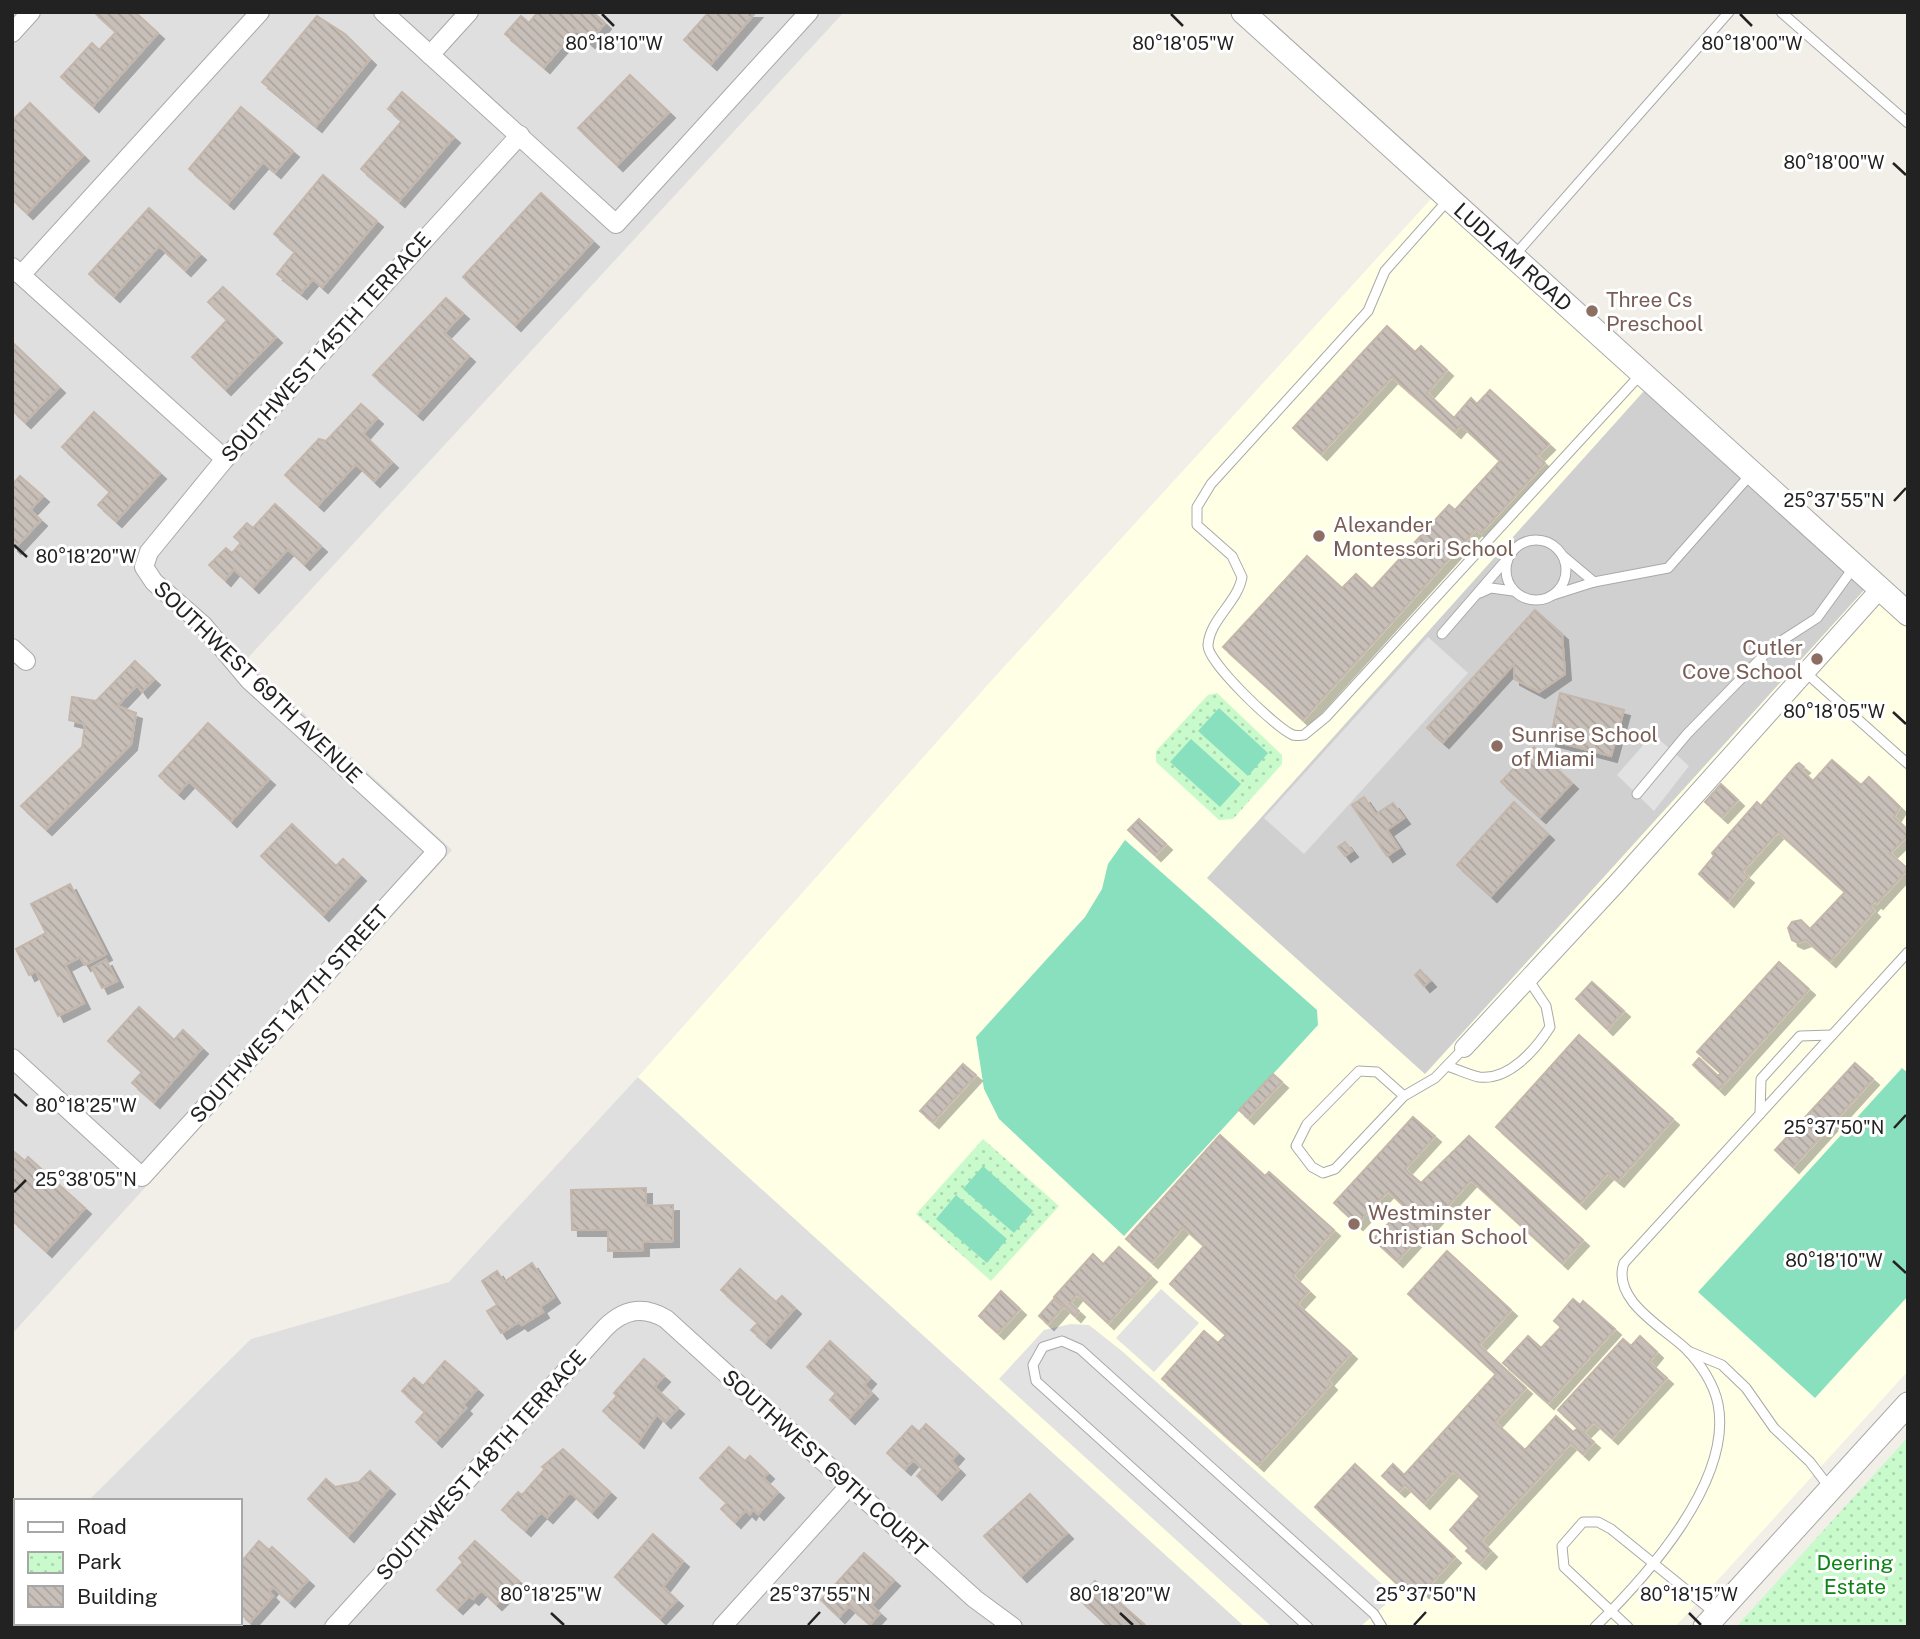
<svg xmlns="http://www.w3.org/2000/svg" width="1920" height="1639" viewBox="0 0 1920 1639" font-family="'Public Sans',sans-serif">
<defs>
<pattern id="park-dots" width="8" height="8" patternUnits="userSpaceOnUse" patternTransform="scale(1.75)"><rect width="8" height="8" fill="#c8facc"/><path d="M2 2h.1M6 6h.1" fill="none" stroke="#acd6af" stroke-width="1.8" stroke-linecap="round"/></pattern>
<pattern id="building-back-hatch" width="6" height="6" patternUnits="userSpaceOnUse" patternTransform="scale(1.75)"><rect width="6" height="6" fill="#c7bfb8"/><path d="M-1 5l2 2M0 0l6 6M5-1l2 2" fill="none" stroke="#aba49e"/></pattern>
<filter id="shadow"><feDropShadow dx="6" dy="6" stdDeviation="0" flood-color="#0004"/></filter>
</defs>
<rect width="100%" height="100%" fill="#f2efe9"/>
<!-- residential -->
<g fill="#e0dfdf">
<polygon points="12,12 844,12 246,660 452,850 12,1334"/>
<polygon points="638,1077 1245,1627 12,1627 12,1576 16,1573 16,1623 240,1623 240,1501 88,1501 251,1339 449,1282"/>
</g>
<!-- education -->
<polygon fill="#ffffe5" points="1431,199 1644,391 1207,878 1425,1074 1865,589 1908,629 1908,1371 1675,1627 1245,1627 638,1077 992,680"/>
<!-- religious -->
<polygon fill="#d0d0d0" points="1644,391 1865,589 1425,1074 1207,878"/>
<!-- park -->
<g fill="url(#park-dots)">
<polygon points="1217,693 1282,755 1282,764 1233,819 1219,820 1156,762 1156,751 1208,695"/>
<polygon points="983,1139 1059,1206 991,1281 916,1214"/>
<polygon points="1908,1437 1908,1627 1736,1627"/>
</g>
<!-- pitch -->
<g fill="#88e0be">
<polygon points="1219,708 1268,753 1248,776 1198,731"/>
<polygon points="1191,739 1241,784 1220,807 1170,762"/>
<polygon points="1125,840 1317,1010 1318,1025 1124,1236 999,1119 984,1089 976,1037 1085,917 1102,889 1108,864"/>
<polygon points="1902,1068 1908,1073 1908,1296 1815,1398 1698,1292"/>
<polygon points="983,1166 1033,1211 1014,1233 963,1189"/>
<polygon points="956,1195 1007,1239 987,1263 936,1219"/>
</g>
<!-- parking -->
<g fill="#e2e2e2">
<polygon points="1428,637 1468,673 1304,854 1264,818"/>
<polygon points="1653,734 1689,766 1654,811 1617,775"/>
<polygon points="1161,1289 1199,1323 1154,1372 1116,1338"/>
<polygon points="1071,1324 1089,1325 1123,1352 1393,1594 1385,1605 1360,1627 1272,1627 999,1379 1044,1330"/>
</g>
<!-- building -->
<g fill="url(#building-back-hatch)" stroke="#c4b6ab" stroke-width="2" filter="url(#shadow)">
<polygon points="94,12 135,12 158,33 93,106 61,77 92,43 99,50 116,32"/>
<polygon points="538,12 593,12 605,23 589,42 576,30 544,67 505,34 521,16 529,23"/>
<polygon points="709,12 756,12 711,64 684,40"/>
<polygon points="317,16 345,34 370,59 316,126 262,82"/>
<polygon points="630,75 669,112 617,165 578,128"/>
<polygon points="402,92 454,137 399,201 361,169 402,121 388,109"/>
<polygon points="30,103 83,155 27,213 12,199 12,121"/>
<polygon points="241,107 293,151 275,172 263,162 228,203 189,169"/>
<polygon points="323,175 377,221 322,287 313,279 301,293 277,274 295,252 274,234"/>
<polygon points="541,193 593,241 515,325 463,277"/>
<polygon points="149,208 200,254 185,270 159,246 114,296 89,274"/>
<polygon points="223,287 276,337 225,389 192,357 227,320 208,302"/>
<polygon points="446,298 463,313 444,333 469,356 417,414 373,375"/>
<polygon points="1387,326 1415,352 1421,346 1447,370 1427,393 1454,418 1471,398 1477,404 1490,390 1549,444 1537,456 1545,463 1481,533 1476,529 1303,720 1223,647 1307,556 1342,588 1356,574 1372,589 1449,505 1455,510 1500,461 1461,425 1455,432 1392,377 1321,454 1293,428"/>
<polygon points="12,342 59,387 25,422 12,410"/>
<polygon points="361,404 377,418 363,434 392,462 374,481 356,464 318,505 285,475 319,439 326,441"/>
<polygon points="94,412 160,473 116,521 98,505 110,492 62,447"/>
<polygon points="20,476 43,496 30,510 41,520 15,548 12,545 12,485"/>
<polygon points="275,504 321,546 304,564 288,549 253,587 234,569 225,580 209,565 226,548 232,553 241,543 234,537 247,523 253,528"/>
<polygon points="1535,610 1562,634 1565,674 1539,692 1514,679 1514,664 1443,742 1427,728"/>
<polygon points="135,661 154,679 142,692 137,685 117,706 136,713 131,744 46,829 21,806 82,747 85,724 69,720 72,697 96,701"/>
<polygon points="1560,693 1624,710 1611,756 1550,740"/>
<polygon points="208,723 269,779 231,821 189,781 178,793 159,776"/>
<polygon points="1534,747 1572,783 1540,817 1501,782"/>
<polygon points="1832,760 1861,785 1869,777 1900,807 1894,817 1908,830 1908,835 1890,853 1908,869 1877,903 1875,901 1870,907 1874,911 1830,961 1806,940 1798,943 1792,940 1788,928 1792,922 1801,920 1810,929 1845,892 1778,832 1742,872 1748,877 1728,901 1699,874 1714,856 1712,853 1757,802 1761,806 1796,765 1799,763 1804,767 1801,770 1813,781"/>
<polygon points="1721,784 1738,800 1722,817 1705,802"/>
<polygon points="1364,797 1376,814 1393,803 1404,818 1387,830 1399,848 1387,856 1352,805"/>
<polygon points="1514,802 1548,834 1491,896 1457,865"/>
<polygon points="1139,819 1166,844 1155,855 1128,830"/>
<polygon points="292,824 336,866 343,859 360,875 323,915 261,856"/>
<polygon points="1345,842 1352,851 1345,856 1338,847"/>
<polygon points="70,884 106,954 85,965 80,957 65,965 84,1003 58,1016 36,971 29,975 16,949 46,933 31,904"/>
<polygon points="106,960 117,981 102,988 92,968"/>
<polygon points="1779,962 1809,989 1719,1089 1693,1065 1699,1058 1718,1076 1721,1073 1697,1052"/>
<polygon points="1420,970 1430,981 1424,986 1415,975"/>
<polygon points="1592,982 1624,1011 1607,1029 1576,999"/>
<polygon points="139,1007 174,1040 183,1030 202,1048 154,1102 132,1083 142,1072 108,1041"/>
<polygon points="1579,1035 1673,1119 1618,1181 1608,1173 1580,1203 1496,1127"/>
<polygon points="1855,1063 1873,1079 1793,1167 1775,1150"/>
<polygon points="963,1064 976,1075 933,1122 920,1111"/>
<polygon points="1273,1074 1282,1082 1248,1118 1239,1110"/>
<polygon points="1413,1117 1435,1136 1405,1169 1421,1183 1469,1136 1583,1240 1562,1263 1471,1180 1397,1261 1373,1239 1405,1207 1388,1191 1357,1224 1334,1203"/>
<polygon points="1220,1135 1265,1176 1269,1172 1334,1230 1293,1276 1309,1291 1297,1304 1351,1353 1327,1380 1331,1384 1258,1465 1162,1379 1204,1331 1218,1343 1226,1335 1170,1284 1204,1246 1183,1227 1152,1262 1126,1239"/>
<polygon points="12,1150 25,1161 28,1157 85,1208 46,1251 12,1220"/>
<polygon points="646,1188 646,1206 673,1205 673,1241 643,1242 643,1250 608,1251 608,1230 572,1230 571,1190"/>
<polygon points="1119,1247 1151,1276 1108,1323 1077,1294 1070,1303 1079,1311 1075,1316 1054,1297 1093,1254 1103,1264"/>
<polygon points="1447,1251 1511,1310 1479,1345 1526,1388 1495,1422 1525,1450 1556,1416 1573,1432 1578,1428 1594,1442 1583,1454 1571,1443 1481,1541 1491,1551 1480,1563 1466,1551 1469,1548 1450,1530 1480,1496 1453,1471 1424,1503 1405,1485 1399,1491 1382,1476 1393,1464 1404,1475 1496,1374 1408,1294"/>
<polygon points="532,1263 554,1297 540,1307 543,1312 522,1325 519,1322 501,1333 487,1311 497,1305 482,1281 497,1271 504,1282"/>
<polygon points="740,1269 776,1302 782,1296 795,1308 765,1342 751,1330 758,1323 721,1290"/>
<polygon points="1001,1291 1020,1309 998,1333 979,1316"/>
<polygon points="1054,1299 1063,1307 1048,1324 1039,1316"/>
<polygon points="1573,1299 1580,1305 1583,1301 1615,1329 1548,1403 1503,1363 1528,1336 1541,1348 1561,1327 1554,1321"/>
<polygon points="1640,1336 1657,1352 1649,1362 1667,1378 1612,1438 1594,1422 1583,1433 1558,1410 1623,1339 1631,1346"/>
<polygon points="830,1341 870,1378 864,1385 872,1393 849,1418 830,1400 836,1393 807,1367"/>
<polygon points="644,1359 664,1376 654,1387 678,1408 665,1422 657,1414 638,1442 603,1411 617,1396 614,1393"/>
<polygon points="445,1361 477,1389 463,1405 466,1408 436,1441 416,1422 425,1412 402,1391 414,1378 423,1386"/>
<polygon points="926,1424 958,1453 951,1461 959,1469 936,1494 917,1476 923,1469 913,1460 905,1469 887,1453 912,1426 919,1432"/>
<polygon points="729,1447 745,1461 750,1456 768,1473 763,1478 778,1492 758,1514 753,1509 750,1514 746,1510 735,1522 721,1509 727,1503 700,1478"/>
<polygon points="563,1449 610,1492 592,1512 570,1492 547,1517 541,1512 525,1530 502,1510 518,1492 522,1495 545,1469 542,1467"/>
<polygon points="1355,1464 1455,1557 1423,1592 1415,1584 1407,1593 1315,1507"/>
<polygon points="370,1471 389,1488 348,1536 308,1499 326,1479 335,1487 359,1482"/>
<polygon points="1030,1494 1067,1533 1021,1576 984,1536"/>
<polygon points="653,1534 683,1561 663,1587 677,1600 660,1618 615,1577"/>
<polygon points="259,1541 269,1550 272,1547 308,1580 289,1601 273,1587 269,1592 273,1596 250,1622 240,1613 240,1563"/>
<polygon points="475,1541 519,1581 496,1604 481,1590 473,1599 469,1596 457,1608 437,1590 463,1562 459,1558"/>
<polygon points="864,1553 894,1580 871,1605 880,1613 870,1624 849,1606 839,1617 821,1600"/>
<polygon points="1095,1581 1144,1624 1142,1627 1109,1627 1079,1599"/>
</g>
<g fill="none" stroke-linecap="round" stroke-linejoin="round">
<!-- service casing -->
<g stroke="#a9a9a9" stroke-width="11">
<g id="service">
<polyline points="1781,12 1908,123"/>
<path d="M1448 200 1385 271 1368 311 1211 484 1197 507V525L1232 556 1242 577C1238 602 1210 619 1208 645 1206 661 1277 729 1293 735 1298 736 1300 736 1304 735L1326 717 1641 374"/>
<polyline points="1515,255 1729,12"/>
<circle cx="1536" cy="570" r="30"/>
<polyline points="1563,556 1594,582"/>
<polyline points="1480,593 1491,588 1513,591"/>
<polyline points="1553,595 1594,582 1668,568 1751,474"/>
<polyline points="1442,634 1507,559"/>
<polyline points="1805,672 1908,764"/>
<polyline points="1637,794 1687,734 1772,647 1817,618 1854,567"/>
<path d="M1447 1066C1457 1069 1469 1075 1479 1077 1509 1081 1536 1049 1550 1027L1546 1006 1528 979"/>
<polyline points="1404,1096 1377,1072 1359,1071 1307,1124 1296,1146 1312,1167 1323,1173 1335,1169 1404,1096 1435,1078 1464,1048"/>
<polyline points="1760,1114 1761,1079 1800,1036 1832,1035"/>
<polyline points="1688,1351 1722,1365 1746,1388 1774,1428 1810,1462 1829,1487"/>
<polyline points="1308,1627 1036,1381 1033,1365 1043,1347 1062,1341 1080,1349 1374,1614 1382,1627"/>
<path d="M1595 1627C1646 1577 1733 1481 1718 1404 1714 1384 1700 1363 1686 1349 1664 1328 1611 1300 1624 1263L1908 952"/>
<polyline points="1628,1627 1564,1567 1562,1546 1583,1522 1598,1522 1611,1529 1716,1614"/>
</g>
</g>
<!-- minor casing -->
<g stroke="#a9a9a9" stroke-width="20">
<g id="minor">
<polyline points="383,12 616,224 809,12"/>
<polyline points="12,33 31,12"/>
<polyline points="430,55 469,12"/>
<polyline points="12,267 225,459"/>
<polyline points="21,275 260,12"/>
<polyline points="12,648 26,661"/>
<polyline points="1464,1048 1616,884 1880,589"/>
<polyline points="12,1058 142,1177 437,851 249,680 203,625 154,582 144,567 149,552 225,459 520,135"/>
<path d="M334 1627 605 1328C623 1310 643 1305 666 1319L975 1599 1013 1627"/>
<polyline points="722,1627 850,1485"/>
</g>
</g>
<!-- tertiary casing -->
<g stroke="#a9a9a9" stroke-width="25">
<g id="tertiary">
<polyline points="1243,12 1908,614"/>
<polyline points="1705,1627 1908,1404"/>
</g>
</g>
<!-- service -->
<use href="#service" stroke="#fff" stroke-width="9"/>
<!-- minor -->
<use href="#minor" stroke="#fff" stroke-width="18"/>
<!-- tertiary -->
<use href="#tertiary" stroke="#fff" stroke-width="23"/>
</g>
<!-- ticks -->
<path fill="none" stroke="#222" stroke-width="2.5" d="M602 14 614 26M1171 14 1183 26M1740 14 1752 26M1893 163 1906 175M1894 501 1906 488M14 545 27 557M1893 712 1906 724M14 1094 27 1106M1894 1128 1906 1115M14 1192 26 1180M1893 1261 1906 1273M551 1613 564 1625M1120 1613 1133 1625M1689 1613 1701 1625M808 1625 820 1612M1414 1625 1426 1612"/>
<!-- markers -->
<g fill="#8d6e63" stroke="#fff" stroke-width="2.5">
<circle cx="1592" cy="311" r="7"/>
<circle cx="1319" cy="536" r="7"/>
<circle cx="1817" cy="659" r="7"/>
<circle cx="1497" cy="746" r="7"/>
<circle cx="1354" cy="1224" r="7"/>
</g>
<g text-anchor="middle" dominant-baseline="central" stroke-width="6" stroke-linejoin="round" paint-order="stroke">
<!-- street labels -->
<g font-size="21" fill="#222" stroke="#fff">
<text transform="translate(1513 257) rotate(42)">LUDLAM ROAD</text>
<text transform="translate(326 347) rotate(-48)">SOUTHWEST 145TH TERRACE</text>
<text transform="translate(258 682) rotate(44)">SOUTHWEST 69TH AVENUE</text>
<text transform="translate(289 1014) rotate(-48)">SOUTHWEST 147TH STREET</text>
<text transform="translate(825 1463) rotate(42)">SOUTHWEST 69TH COURT</text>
<text transform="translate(481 1465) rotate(-48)">SOUTHWEST 148TH TERRACE</text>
</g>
<!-- education labels -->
<g font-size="21" fill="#785e54" stroke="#fff" text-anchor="start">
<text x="1606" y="299">Three Cs<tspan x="1606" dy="24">Preschool</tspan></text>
<text x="1333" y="524">Alexander<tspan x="1333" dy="24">Montessori School</tspan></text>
<text x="1803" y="647" text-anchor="end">Cutler<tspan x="1803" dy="24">Cove School</tspan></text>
<text x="1511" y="734">Sunrise School<tspan x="1511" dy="24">of Miami</tspan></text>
<text x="1368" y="1212">Westminster<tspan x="1368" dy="24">Christian School</tspan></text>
</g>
<!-- park labels -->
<g font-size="21" fill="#0c8416" stroke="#fff">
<text x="1855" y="1562">Deering<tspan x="1855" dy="24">Estate</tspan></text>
</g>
</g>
<g font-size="18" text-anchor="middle" fill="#222" stroke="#fff" stroke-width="6" stroke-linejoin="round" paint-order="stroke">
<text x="1752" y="50">80°18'00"W</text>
<text x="614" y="50">80°18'10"W</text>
<text x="1183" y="50">80°18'05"W</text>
<text x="1834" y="169">80°18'00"W</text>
<text x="1834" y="507">25°37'55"N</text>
<text x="86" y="563">80°18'20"W</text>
<text x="1834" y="718">80°18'05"W</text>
<text x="86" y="1112">80°18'25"W</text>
<text x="1834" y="1134">25°37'50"N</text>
<text x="86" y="1186">25°38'05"N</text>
<text x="1834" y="1267">80°18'10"W</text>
<text x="820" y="1601">25°37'55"N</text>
<text x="1426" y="1601">25°37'50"N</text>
<text x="551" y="1601">80°18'25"W</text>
<text x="1120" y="1601">80°18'20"W</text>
<text x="1689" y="1601">80°18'15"W</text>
</g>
<!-- border -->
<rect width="1920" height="1639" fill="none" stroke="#222222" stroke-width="28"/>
<!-- legend -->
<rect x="14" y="1499" width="228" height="126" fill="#ffffff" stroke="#a7a7a7" stroke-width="2"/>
<rect x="28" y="1522" width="35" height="10" fill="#ffffff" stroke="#a7a7a7" stroke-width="2"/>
<text x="77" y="1534" font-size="21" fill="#222222">Road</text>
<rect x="28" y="1552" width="35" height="21" fill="url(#park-dots)" stroke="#a7a7a7" stroke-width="2"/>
<text x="77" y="1569" font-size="21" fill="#222222">Park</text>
<rect x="28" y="1586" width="35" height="21" fill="url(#building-back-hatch)" stroke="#a7a7a7" stroke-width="2"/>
<text x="77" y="1604" font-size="21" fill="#222222">Building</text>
</svg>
